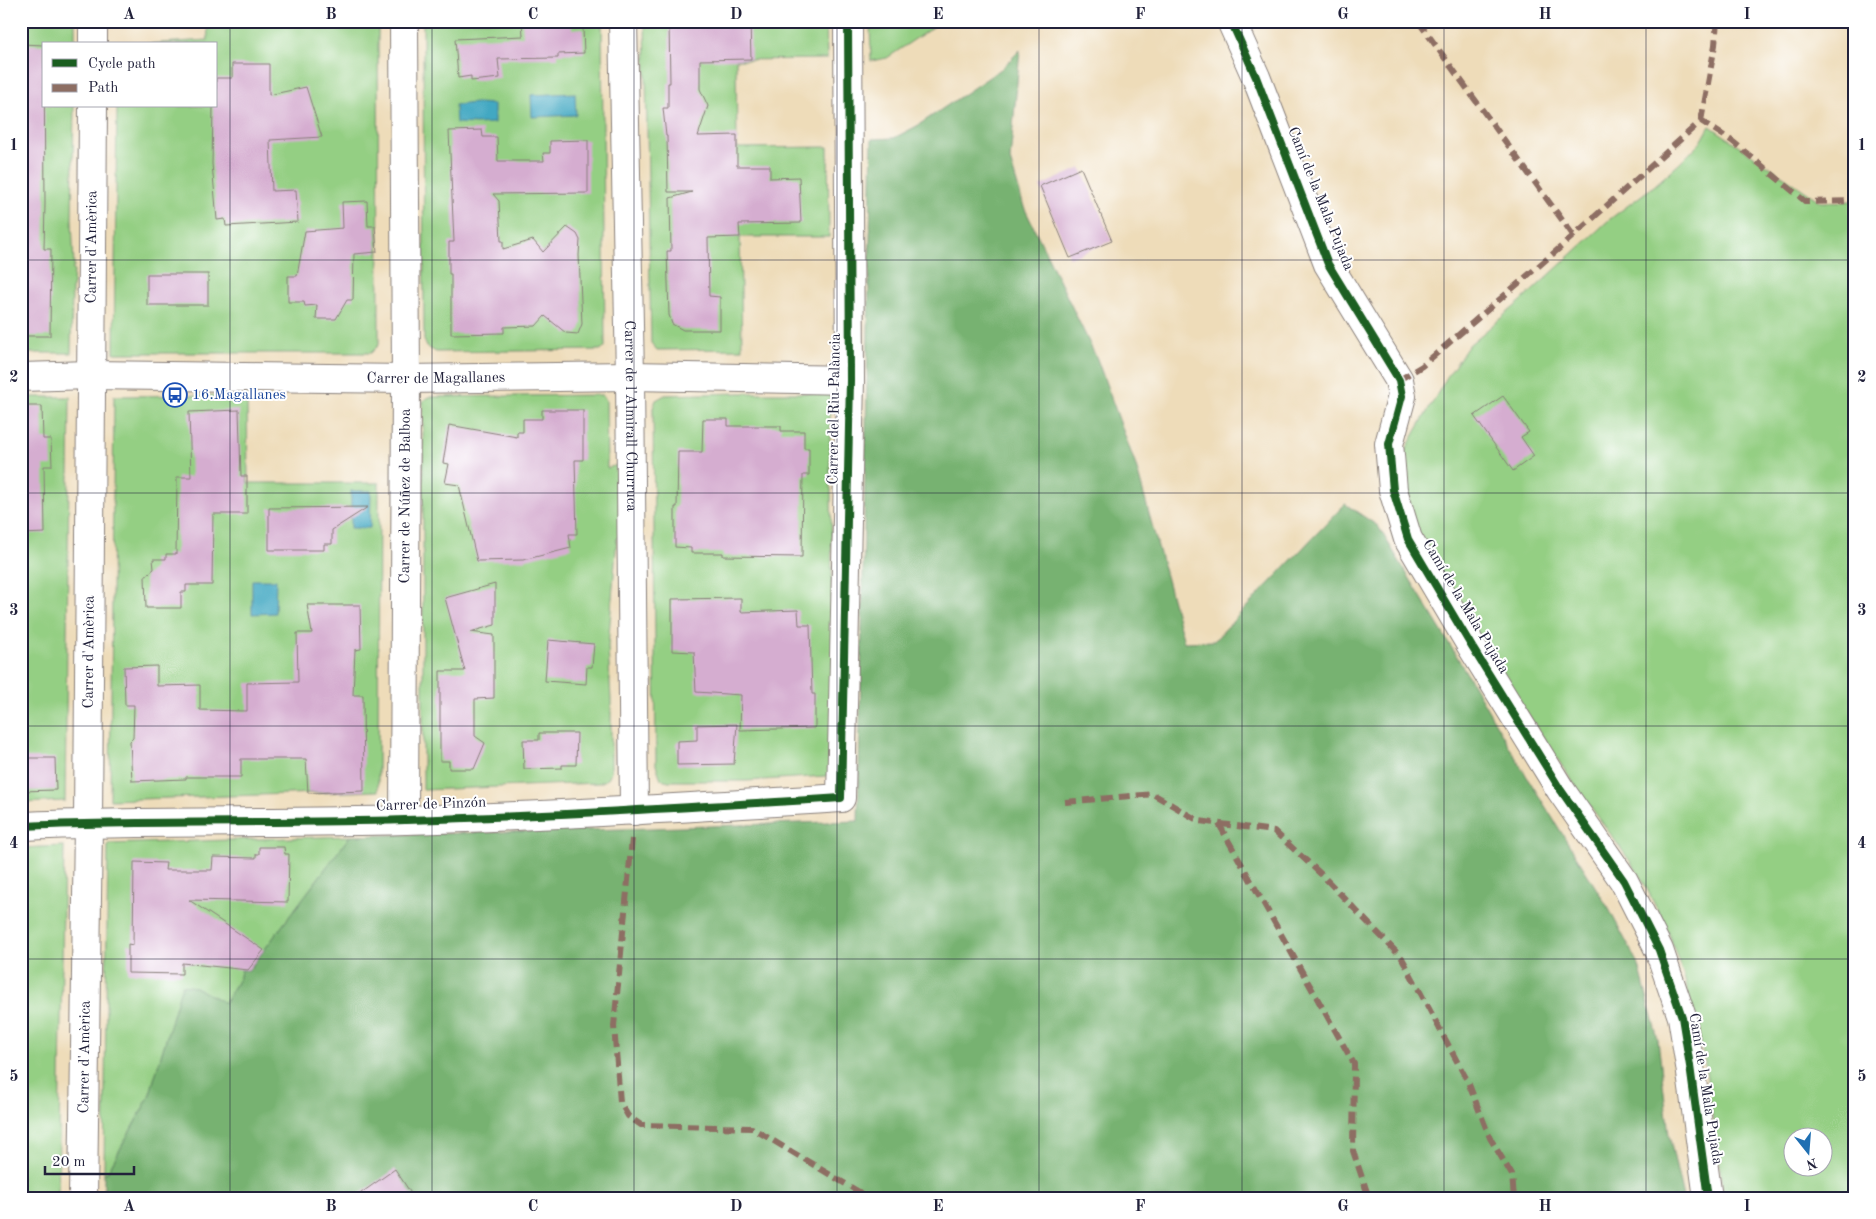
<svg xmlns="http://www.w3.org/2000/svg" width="1876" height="1219" viewBox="0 0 1876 1219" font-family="'Old Standard TT',serif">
<rect width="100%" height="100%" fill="#fff"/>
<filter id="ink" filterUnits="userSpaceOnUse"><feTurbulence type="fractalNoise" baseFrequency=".02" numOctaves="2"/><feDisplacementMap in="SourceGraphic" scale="10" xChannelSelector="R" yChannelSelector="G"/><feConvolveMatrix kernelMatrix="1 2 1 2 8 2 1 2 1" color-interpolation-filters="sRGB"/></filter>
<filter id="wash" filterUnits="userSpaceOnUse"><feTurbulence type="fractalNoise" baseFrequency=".0096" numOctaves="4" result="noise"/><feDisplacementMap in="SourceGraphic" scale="20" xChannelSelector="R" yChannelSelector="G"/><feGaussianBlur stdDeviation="1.12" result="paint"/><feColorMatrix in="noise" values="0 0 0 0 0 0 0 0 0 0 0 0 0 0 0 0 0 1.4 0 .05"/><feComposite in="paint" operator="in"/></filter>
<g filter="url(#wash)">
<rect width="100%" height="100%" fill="#eedcb9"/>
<!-- green -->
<g fill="#94cf83" stroke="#5b785f" fill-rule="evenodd">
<polygon points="21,21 75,21 75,44 44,44 44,106 74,106 72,219 74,267 72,269 74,270 73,284 72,286 71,353 21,353"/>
<polygon points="207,21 378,21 379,345 371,353 114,353 117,106 216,106 216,44 145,44 208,40"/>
<polygon points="423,21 602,21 605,347 600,350 436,352 427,347 424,340"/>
<polygon points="645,21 826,21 827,59 736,60 737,148 828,147 829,237 740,237 742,349 657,350 651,343"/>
<polygon points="870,21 942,21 887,58 871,61"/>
<path d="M1710 126 1821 202 1855 201V1198H1724L1704 1058 1685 980 1668 931 1640 875 1570 778 1494 663 1408 515 1402 475 1406 449 1447 377 1469 345 1520 302 1610 219 1654 186 1679 164 1701 142ZM1794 1136H1824V1166H1794Z"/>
<polygon points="741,393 830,393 830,488 831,488 834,770 826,776 746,781 669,781 661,779 656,765 653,408 656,400 665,395"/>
<polygon points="247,395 248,483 379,483 378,791 110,800 114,396"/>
<path d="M602 395 606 400 607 468 625 463V535L617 538 608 647 611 700V771C609 779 606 781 598 783L423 790V401L428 397Z"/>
<polygon points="21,397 70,397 65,801 21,803"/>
<polygon points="350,836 249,970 241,970 240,977 225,1003 195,987 182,986 149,1097 107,1173 104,1172 108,844"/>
<polygon points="64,846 58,1198 21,1198 21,848"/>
</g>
<!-- forest -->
<polygon fill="#77b271" stroke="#4c6a56" points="1020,50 1010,160 1024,207 1097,359 1136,466 1184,642 1214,641 1345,504 1378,526 1456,655 1524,772 1609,909 1639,966 1658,1040 1669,1135 1683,1198 104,1198 104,1172 107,1173 149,1097 182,985 195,987 225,1003 240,977 241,970 249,970 350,836 622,829 858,821 872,139 894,138 917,126 1001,69"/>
<!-- water -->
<g fill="#42a8c2" stroke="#32657e">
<polygon points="575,93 576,115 532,117 531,95"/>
<polygon points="476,103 494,104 494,123 476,124 456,123 455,105"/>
<polygon points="351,491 371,491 370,528 351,528"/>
<polygon points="252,580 276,580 275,613 252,614"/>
</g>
<g id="blocks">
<!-- building -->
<g fill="#d5add0">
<polygon points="522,21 572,21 572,29 583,28 584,53 558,54 558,58 498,59 500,78 471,81 471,76 458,78 455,39 523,36"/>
<polygon points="669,21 750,21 751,59 700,60 700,89 708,106 698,136 737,135 737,166 770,166 770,178 799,177 801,223 739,224 740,237 708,238 709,296 720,297 720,330 683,330 672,324 669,315 667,251 671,251 670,198 692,192 668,192 667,136 666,136 663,108 668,108 668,83 670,83"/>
<polygon points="21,44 44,45 45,204 44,249 51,249 50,336 21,336"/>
<polygon points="232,64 269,64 269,95 306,87 322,137 270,140 272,191 296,190 298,222 226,226 225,219 217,220 212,164 213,106 216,106 216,78 232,78"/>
<polygon points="482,130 483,137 497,137 498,161 544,161 543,153 550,153 550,141 588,140 588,193 493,194 499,201 501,241 503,241 503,249 533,240 543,252 567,227 577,234 580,240 579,255 582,324 578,334 566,333 545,316 536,326 504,327 504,333 451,334 451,274 449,274 449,242 454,242 449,131"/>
<polygon points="1081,168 1112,241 1070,258 1040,186"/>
<polygon points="367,201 368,226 375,226 377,252 354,254 353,300 347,300 336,319 316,319 317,305 305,306 304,302 288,302 288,276 297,276 305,231 343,228 342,202"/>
<rect x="147" y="274" width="61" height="31"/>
<polygon points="1503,396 1529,432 1521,437 1534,456 1513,471 1474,416"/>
<polygon points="21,406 42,406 43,439 51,439 52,466 44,466 45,533 21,534"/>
<polygon points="239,410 241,476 247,476 247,514 213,514 212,585 186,585 186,592 181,592 181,608 146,608 145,576 154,569 153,559 166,559 166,554 176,554 177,477 191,477 189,412"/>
<polygon points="542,410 583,410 583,460 575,460 577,534 569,534 571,548 523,560 477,561 459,485 445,483 449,464 443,463 449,425 517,437 517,432 523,432 523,419 542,419"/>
<polygon points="703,419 728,419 728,426 781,426 781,431 804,431 804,448 809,448 809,475 803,475 802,557 723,556 723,553 691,553 691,548 675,547 675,507 677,507 678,452 702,452"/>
<polygon points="368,507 332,530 332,544 324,544 324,550 269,550 269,508"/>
<polygon points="495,584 495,625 470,632 494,635 494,698 475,699 475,736 485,743 474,769 449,769 449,761 440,761 440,671 465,671 445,598"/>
<polygon points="741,598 741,612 798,610 799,625 810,625 812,694 815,694 815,728 740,730 741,695 696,692 694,652 672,651 672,599"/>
<polygon points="307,605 360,605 361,649 355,650 353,695 363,695 364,791 308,793 306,759 241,759 241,777 186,777 186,779 132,781 130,741 133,738 134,705 125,705 124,667 157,666 157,686 200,685 200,710 247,711 247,683 298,682 297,633 312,633"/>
<polygon points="548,640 594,644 592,667 587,667 586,684 545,681"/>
<polygon points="737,724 734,764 677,765 677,741 697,740 697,725"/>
<polygon points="539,733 577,733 576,765 562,765 562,768 524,769 523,740 539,740"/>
<polygon points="21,758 55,758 56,790 21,791"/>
<polygon points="259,847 284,847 285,854 289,854 288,902 189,900 264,950 248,970 182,963 182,974 128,973 128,944 133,945 134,862 166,863 165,870 212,870 213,857 256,858 256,854 259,854"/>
<polygon points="395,1169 414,1198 354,1198"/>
</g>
</g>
</g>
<g filter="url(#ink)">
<use href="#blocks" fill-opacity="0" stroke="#887f7a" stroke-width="1"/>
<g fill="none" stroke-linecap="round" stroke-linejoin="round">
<!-- street casing -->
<g stroke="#887f7a" stroke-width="30">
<g id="street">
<path id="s1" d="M623 21 630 376 634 811"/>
<polyline points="1231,21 1256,77 1328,264 1399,380 1402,396 1389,444 1393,490 1408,539 1472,647 1560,789 1624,881 1659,950 1682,1017 1690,1066 1708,1198"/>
<polyline points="93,44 93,21"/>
<path id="s2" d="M21 377 91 375 406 379 630 376 850 380"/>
<path id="s3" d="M404 820 406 379 404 21"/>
<path d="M21 826C149 820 277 824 405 820 550 816 696 807 841 798L850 380 848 21"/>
<path id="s4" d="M83 1198 88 823 93 106"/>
</g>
</g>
<!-- street -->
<use href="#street" stroke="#fff" stroke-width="28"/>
<!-- quiet -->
<g stroke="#8d6e63" stroke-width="6" stroke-dasharray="12 6" stroke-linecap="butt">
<polyline points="1418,21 1573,235"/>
<polyline points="1701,121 1715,45 1717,21"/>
<polyline points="1399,380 1422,366 1562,246 1701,121 1732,141 1806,202 1855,201"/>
<polyline points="1065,802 1153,794 1199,821 1274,831 1322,875 1402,958 1468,1082 1490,1138 1512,1175 1514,1198"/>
<polyline points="1219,824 1354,1064 1353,1151 1369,1198"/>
<polyline points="632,839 614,1026 620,1102 628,1116 641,1125 752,1128 869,1198"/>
</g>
<!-- cycleway casing -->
<g stroke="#fff" stroke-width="11">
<g id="cycleway">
<polyline points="1231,21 1256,77 1328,264 1399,380 1402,396 1389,444 1393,490 1408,539 1472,647 1560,789 1624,881 1659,950 1682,1017 1690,1066 1708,1198"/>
<path d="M21 826C149 820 277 824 405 820 550 816 696 807 841 798L850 380 848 21"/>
</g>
</g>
<!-- cycleway -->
<use href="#cycleway" stroke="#1b5e20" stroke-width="8"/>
</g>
</g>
<!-- grid -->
<path fill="none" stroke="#22223b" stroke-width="1" stroke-opacity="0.55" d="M230 21V1198M432 21V1198M634 21V1198M837 21V1198M1039 21V1198M1242 21V1198M1444 21V1198M1646 21V1198M21 260H1855M21 493H1855M21 726H1855M21 959H1855"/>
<!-- icons -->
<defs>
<g id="bus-ring" transform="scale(1.25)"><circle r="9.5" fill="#fff" stroke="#1a4fb4" stroke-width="1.5"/><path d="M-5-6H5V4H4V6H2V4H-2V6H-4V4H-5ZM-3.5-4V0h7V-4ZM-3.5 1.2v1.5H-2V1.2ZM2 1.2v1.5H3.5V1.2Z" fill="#1a4fb4"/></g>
</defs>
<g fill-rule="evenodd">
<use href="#bus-ring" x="175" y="395"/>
</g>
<g text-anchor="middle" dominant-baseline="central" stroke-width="4" stroke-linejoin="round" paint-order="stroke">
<!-- street labels -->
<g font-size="15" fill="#22223b" stroke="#fff">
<text transform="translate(1320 199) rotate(68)">Camí de la Mala Pujada</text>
<text stroke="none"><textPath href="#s4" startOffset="951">Carrer d'Amèrica</textPath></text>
<text stroke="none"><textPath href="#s2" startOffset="415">Carrer de Magallanes</textPath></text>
<text transform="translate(835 409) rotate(-89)">Carrer del Riu Palància</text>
<text stroke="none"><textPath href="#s1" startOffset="395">Carrer de l'Almirall Churruca</textPath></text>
<text stroke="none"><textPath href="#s3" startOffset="324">Carrer de Núñez de Balboa</textPath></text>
<text transform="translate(1465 607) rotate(59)">Camí de la Mala Pujada</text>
<text stroke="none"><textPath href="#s4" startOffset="546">Carrer d'Amèrica</textPath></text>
<text transform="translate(431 805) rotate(-2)">Carrer de Pinzón</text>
<text stroke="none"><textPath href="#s4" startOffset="141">Carrer d'Amèrica</textPath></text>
<text transform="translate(1705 1089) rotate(81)">Camí de la Mala Pujada</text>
</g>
<!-- transit labels -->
<g font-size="15" fill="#164399" stroke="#fff" text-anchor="start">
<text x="192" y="395">16.Magallanes</text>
</g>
</g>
<!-- margin -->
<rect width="1876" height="1219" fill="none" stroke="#fff" stroke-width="55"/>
<!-- legend -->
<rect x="42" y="42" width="175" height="65" fill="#ffffff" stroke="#a7a7b1"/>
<rect x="52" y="59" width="25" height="8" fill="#1b5e20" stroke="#a7a7b1"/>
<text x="88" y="68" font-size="15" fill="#22223b">Cycle path</text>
<rect x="52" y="84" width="25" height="8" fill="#8d6e63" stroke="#a7a7b1"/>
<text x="88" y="92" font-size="15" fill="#22223b">Path</text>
<!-- north arrow -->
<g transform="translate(1808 1152) rotate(163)"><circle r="24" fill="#ffffff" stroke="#a7a7b1"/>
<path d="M0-4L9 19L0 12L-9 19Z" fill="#1f6fb2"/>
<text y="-8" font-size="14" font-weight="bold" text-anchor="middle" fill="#22223b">N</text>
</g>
<!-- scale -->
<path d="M45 1166v8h89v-8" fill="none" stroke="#22223b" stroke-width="2.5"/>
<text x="52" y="1166" font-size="15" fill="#22223b" stroke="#ffffff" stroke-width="4" paint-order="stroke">20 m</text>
<rect x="28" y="28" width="1820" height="1164" fill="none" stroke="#22223b" stroke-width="2"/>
<g font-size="16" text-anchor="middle" font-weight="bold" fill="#22223b">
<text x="129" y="19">A</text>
<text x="331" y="19">B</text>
<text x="533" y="19">C</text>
<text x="736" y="19">D</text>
<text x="938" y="19">E</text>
<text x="1140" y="19">F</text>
<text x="1343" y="19">G</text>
<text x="1545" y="19">H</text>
<text x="1747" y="19">I</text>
<text x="14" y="150">1</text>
<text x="1862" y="150">1</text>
<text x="14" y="382">2</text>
<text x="1862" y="382">2</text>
<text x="14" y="615">3</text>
<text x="1862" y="615">3</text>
<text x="14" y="848">4</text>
<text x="1862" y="848">4</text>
<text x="14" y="1081">5</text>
<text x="1862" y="1081">5</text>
<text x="129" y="1211">A</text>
<text x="331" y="1211">B</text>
<text x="533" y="1211">C</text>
<text x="736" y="1211">D</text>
<text x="938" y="1211">E</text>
<text x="1140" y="1211">F</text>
<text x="1343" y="1211">G</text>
<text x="1545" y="1211">H</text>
<text x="1747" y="1211">I</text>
</g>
</svg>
